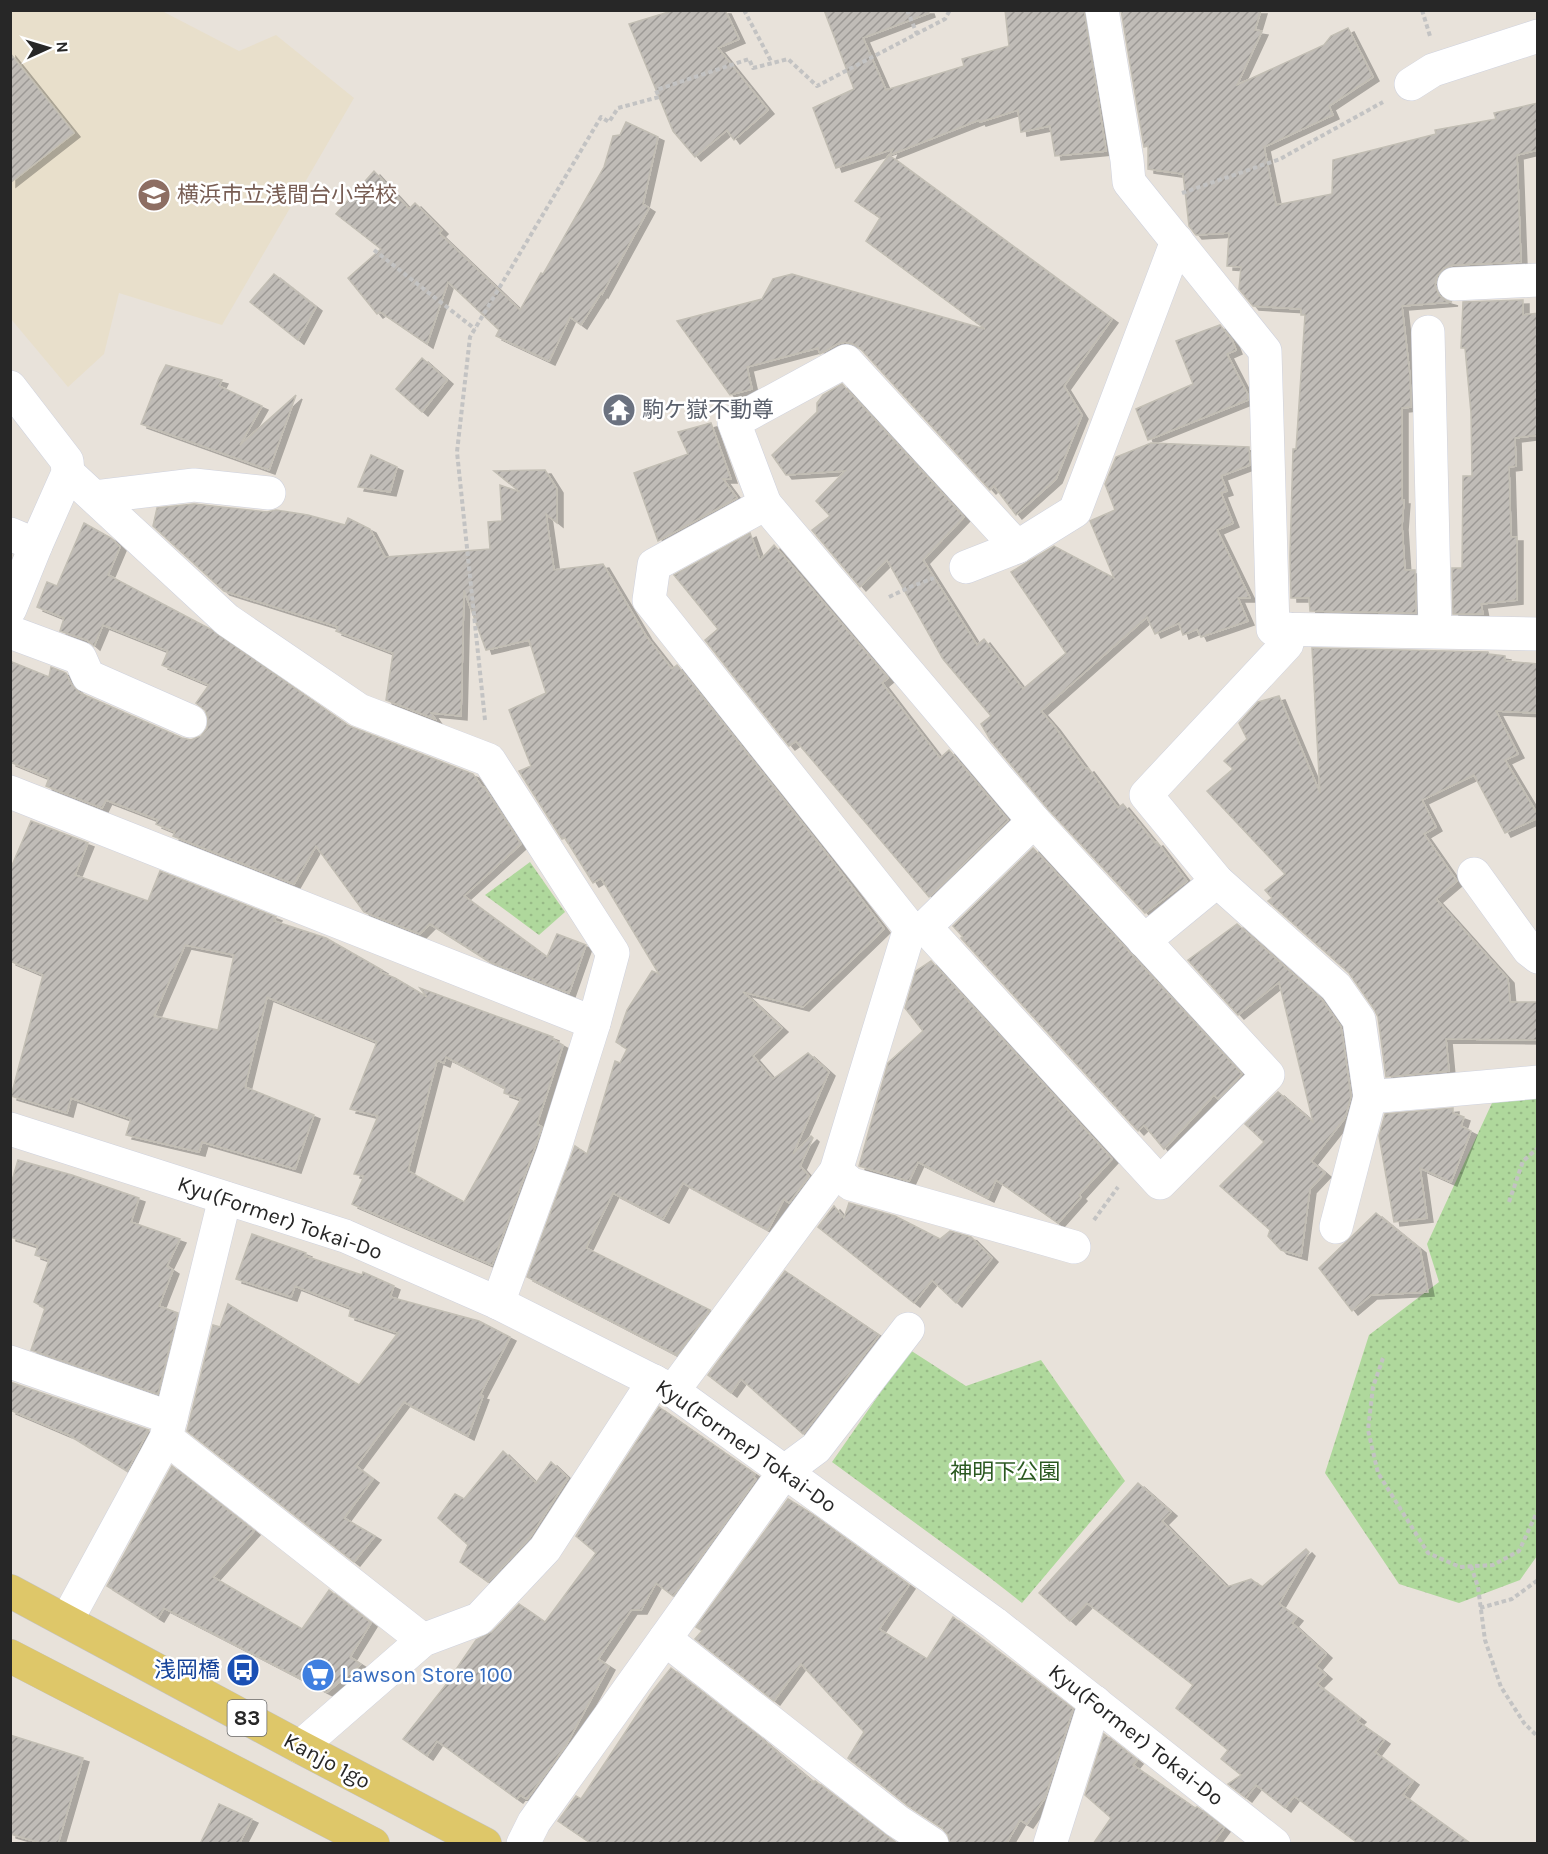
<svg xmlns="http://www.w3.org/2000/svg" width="1548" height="1854" viewBox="0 0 1548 1854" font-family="Karla,'Noto Sans JP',sans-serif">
<defs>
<pattern id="park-dots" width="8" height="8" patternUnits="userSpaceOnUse" patternTransform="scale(1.5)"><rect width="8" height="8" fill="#afd89c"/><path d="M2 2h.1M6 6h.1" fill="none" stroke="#97b986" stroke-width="1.8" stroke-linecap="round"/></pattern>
<pattern id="building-hatch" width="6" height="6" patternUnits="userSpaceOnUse" patternTransform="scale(1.5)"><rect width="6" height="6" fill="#c0bcb7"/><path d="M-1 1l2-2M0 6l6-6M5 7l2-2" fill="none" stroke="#9c9995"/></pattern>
<filter id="shadow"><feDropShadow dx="6" dy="4" stdDeviation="0" flood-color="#0004"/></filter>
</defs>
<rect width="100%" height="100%" fill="#e8e2da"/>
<!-- education -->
<polygon fill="#e8dfcb" points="10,11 162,11 239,51 276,35 354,98 222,325 119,293 104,354 68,387 11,319"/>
<!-- park -->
<g fill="url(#park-dots)">
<polygon points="530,862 565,912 539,935 485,895"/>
<polygon points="1537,1097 1537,1556 1520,1580 1459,1603 1399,1584 1325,1473 1369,1335 1439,1282 1427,1244 1492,1103"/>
<polygon points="910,1350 966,1386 1041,1360 1125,1481 1022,1603 989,1577 832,1462"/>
</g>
<!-- building -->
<g fill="url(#building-hatch)" stroke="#c2beb4" stroke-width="1.5" fill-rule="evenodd" filter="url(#shadow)">
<polygon points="675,10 725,10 739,39 718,48 768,110 734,140 727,130 695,157 673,131 629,24"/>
<polygon points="824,10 928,10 929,13 863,38 886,90 964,66 962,59 1009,46 1005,10 1084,10 1106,151 1055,156 1050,126 1021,132 1018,110 980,122 979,120 890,155 893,149 836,168 813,108 854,89"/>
<polygon points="1121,10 1261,10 1255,30 1262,31 1237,85 1324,45 1331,36 1348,28 1373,77 1329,106 1333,115 1264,147 1276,205 1332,194 1333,160 1436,134 1435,130 1496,119 1494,113 1538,103 1538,150 1517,155 1521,262 1453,265 1444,268 1437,276 1435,285 1439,295 1445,300 1452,302 1402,306 1410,376 1411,407 1402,408 1402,500 1404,500 1402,526 1405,570 1415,570 1416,613 1310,611 1309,598 1291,598 1290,556 1293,449 1296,449 1305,315 1301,315 1301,309 1253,306 1239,289 1241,267 1227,266 1229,233 1196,235 1189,226 1183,174 1148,169 1148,146 1144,147"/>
<polygon points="10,53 74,133 10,183"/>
<polygon points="626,122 658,137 643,204 649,208 602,294 601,293 581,325 570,317 549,361 496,336 499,330 448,282 427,344 380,312 377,314 348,278 381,249 336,214 374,171 409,209 415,203 442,230 439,233 520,310 541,273 543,274 604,167 613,136 620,135"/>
<polygon points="889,155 1112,319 1064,386 1082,415 1056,479 1016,515 994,486 990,490 860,348 853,344 845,342 837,344 820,354 818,348 747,367 752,389 730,395 677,321 762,299 773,279 792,274 985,329 866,241 880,218 855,201"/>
<polygon points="274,274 316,307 298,340 250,302"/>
<polygon points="1523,300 1523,315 1538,313 1538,435 1515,438 1516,466 1509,467 1511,537 1517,537 1517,600 1481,604 1483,614 1453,614 1452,568 1462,568 1463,476 1472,476 1471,413 1465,348 1461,348 1463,302"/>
<polygon points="1220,325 1232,340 1236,350 1227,354 1248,395 1248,400 1148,440 1136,409 1193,384 1176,341"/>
<polygon points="422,358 447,380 422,412 396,389"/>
<polygon points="166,365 222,380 219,386 262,406 240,445 296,395 269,470 141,424 159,378"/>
<polygon points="842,384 964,517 923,560 977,645 984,639 1023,689 1066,653 1011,572 1054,546 1114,578 1090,521 1115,510 1105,484 1116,457 1151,443 1249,447 1250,465 1221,476 1227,491 1221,493 1233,523 1217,530 1250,598 1238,598 1248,621 1201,637 1197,629 1183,635 1179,623 1155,634 1147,617 1041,711 1054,726 1086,769 1088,768 1118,808 1123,804 1155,843 1157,842 1187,881 1145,913 1048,809 991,741 981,724 991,716 943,659 887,560 860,587 812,530 830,516 816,501 845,471 786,475 772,455 817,412 817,403 823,395"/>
<polygon points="711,423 731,479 723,479 737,498 658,541 634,473 688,454 678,432"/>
<polygon points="371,455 397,467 390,492 358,487"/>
<polygon points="545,470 557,489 557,523 546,514 554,570 603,564 646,636 672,669 677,665 829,857 884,929 803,1007 743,992 782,1028 753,1056 773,1079 808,1053 829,1072 793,1154 811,1136 813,1138 800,1166 809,1176 789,1203 784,1199 768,1230 683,1183 663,1219 613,1193 586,1248 710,1310 677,1355 527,1277 575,1146 587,1154 615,1061 620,1063 627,1049 616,1042 627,1010 652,971 659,974 601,878 593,883 565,838 562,839 519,771 531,766 509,710 546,693 529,640 486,650 464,590 461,716 431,713 435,719 386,700 393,653 336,631 338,627 224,591 153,526 157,508 194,504 267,512 276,510 308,515 345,525 348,518 370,529 385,557 490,549 488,522 502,521 500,485 520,492 494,471"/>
<polygon points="84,523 111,538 120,547 108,575 210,629 349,726 473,774 482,787 484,787 521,844 464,896 547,957 557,934 586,945 569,993 490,962 430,924 420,934 364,912 316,846 294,884 173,836 175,832 156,824 158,820 106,800 102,808 46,786 49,778 10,762 10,661 49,677 51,667 66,673 71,684 80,693 182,738 191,740 201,736 207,728 208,718 205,710 196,703 209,685 162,665 168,651 103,625 94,646 87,640 60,631 64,618 37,607 47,582 57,586"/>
<polygon points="750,533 760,560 774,545 888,678 882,683 940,758 949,750 1008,820 929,897 796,741 789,746 705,640 718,629 674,575"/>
<polygon points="1312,648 1488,652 1489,654 1505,656 1505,661 1538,664 1538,713 1496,711 1518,754 1505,760 1538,815 1538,818 1505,833 1474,775 1422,800 1436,827 1424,834 1457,881 1436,899 1508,979 1510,1002 1538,1002 1538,1040 1446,1039 1449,1071 1386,1077 1378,1017 1374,1009 1349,973 1268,901 1272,898 1265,890 1285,874 1207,791 1233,769 1224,761 1247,739 1239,723 1258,702 1279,696 1320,793"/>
<path d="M31 821 88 843 75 875 148 901 160 871 276 917 274 921 326 938 382 970 380 972 395 978 427 997 420 988 553 1037 552 1039 563 1045 537 1124 542 1127 535 1147 492 1265 352 1204 364 1176 354 1174 378 1116 350 1109 377 1042 267 997 245 1087 314 1115 295 1169 202 1142 199 1152 126 1135 131 1119 71 1098 67 1113 11 1096 43 975 10 961V870ZM185 945 234 955 218 1030 154 1016ZM446 1057 505 1088 504 1093 521 1099 464 1202 408 1171 437 1060 444 1063Z"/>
<polygon points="1033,848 1242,1074 1218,1099 1214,1095 1164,1149 1144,1125 1138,1131 961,938 963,937 953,926"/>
<polygon points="1237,924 1322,1000 1341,1027 1351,1096 1345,1118 1311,1161 1325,1173 1310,1189 1301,1256 1281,1250 1268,1236 1270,1230 1220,1186 1264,1142 1245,1124 1278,1092 1313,1122 1279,982 1238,1015 1188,960"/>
<polygon points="931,961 1112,1159 1079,1195 1081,1197 1058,1223 996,1180 988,1198 918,1162 909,1181 859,1166 888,1063 923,1031 905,1008 916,971"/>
<polygon points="1453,1108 1453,1113 1464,1117 1461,1126 1471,1131 1451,1182 1420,1168 1427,1218 1394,1222 1379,1136 1385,1114"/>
<polygon points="18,1160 72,1175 139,1198 131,1222 180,1239 167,1266 173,1270 159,1306 178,1313 158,1394 31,1350 45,1308 34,1302 49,1260 35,1255 38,1246 10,1237 10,1187"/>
<polygon points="849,1203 895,1216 940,1239 950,1231 971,1237 992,1258 956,1303 932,1280 914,1303 818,1227 834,1206 844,1218"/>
<polygon points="1376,1213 1420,1249 1428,1292 1371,1295 1352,1311 1319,1268"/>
<polygon points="252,1234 306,1253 305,1256 362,1275 363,1272 394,1286 390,1297 479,1321 510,1337 480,1395 483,1396 468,1436 404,1402 356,1466 373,1479 344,1518 375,1536 354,1562 187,1431 213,1325 220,1327 228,1304 359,1385 398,1333 349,1316 351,1308 295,1286 291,1297 236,1279"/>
<polygon points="785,1271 879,1335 803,1434 741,1379 731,1393 708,1375"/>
<polygon points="10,1382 149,1430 148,1431 127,1471 69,1435 10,1410"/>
<polygon points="659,1407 755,1474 753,1477 756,1479 673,1596 656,1583 641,1610 631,1610 598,1659 609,1666 566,1745 527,1799 520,1795 517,1799 437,1741 427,1756 403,1739 456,1672 455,1671 476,1640 492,1632 519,1604 545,1622 596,1553 576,1536"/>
<polygon points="503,1451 536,1483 551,1462 568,1478 530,1537 488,1582 460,1562 468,1545 438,1518 455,1494 464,1499"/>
<polygon points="172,1466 254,1531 213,1577 302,1629 329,1590 371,1623 350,1657 361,1664 327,1692 164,1608 158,1618 107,1586"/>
<polygon points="1138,1483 1171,1512 1162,1521 1227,1587 1251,1579 1262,1587 1306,1549 1309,1552 1279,1604 1297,1617 1292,1623 1326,1654 1316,1666 1326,1675 1317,1684 1360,1718 1357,1721 1384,1740 1375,1752 1413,1781 1403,1795 1471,1844 1359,1844 1294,1796 1285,1808 1256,1785 1246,1798 1228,1784 1241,1775 1221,1759 1228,1750 1176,1708 1193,1685 1087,1603 1070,1621 1039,1593"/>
<polygon points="788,1499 809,1512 909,1585 879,1629 927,1659 953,1617 1073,1709 1045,1798 1027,1824 1020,1820 1006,1844 950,1844 948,1835 942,1828 908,1806 848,1758 864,1732 801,1664 774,1701 695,1639 702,1631 696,1627"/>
<polygon points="671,1668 752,1731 814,1783 815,1781 897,1844 592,1844 558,1821 576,1796 581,1799 652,1692"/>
<polygon points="1104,1734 1137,1760 1133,1765 1195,1808 1197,1807 1224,1828 1212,1844 1093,1844 1111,1818 1085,1795"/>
<polygon points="10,1735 83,1758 58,1844 45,1844 10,1834"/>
<polygon points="219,1804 252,1819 239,1844 200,1844"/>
</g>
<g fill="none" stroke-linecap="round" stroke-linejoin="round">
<!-- minor casing -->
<g stroke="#cfd2de" stroke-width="34">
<g id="minor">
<polyline points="1102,10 1127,160 1129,182 1265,351 1273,629 1538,634"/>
<polyline points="1411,84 1433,70 1538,36"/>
<polyline points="1454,284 1538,280"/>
<polyline points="1428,332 1435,631"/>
<polyline points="10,387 67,461 68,473 36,545 10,609"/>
<polyline points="68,473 227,620 359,710 489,760 613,953 594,1023 553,1153 498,1303"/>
<polyline points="95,497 194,485 269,493"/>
<polyline points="765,504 1034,821 1268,1075 1160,1183 925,927"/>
<polyline points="10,534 36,545"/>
<polyline points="966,567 1017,547"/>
<polyline points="1289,629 1287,644 1146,795 1217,881 1336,987 1359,1020 1370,1097 1538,1082"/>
<polyline points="10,632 80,658 88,676 190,721"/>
<polyline points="10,792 594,1023"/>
<polyline points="1474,874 1529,950 1538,957"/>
<polyline points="910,928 649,600 654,565 765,504 734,422 846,361 1017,547 1075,511 1177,241"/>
<polyline points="1144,941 1217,881"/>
<polyline points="10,1129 345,1236 498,1303 673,1391 994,1623 1274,1844"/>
<polyline points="836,1171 851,1184 1074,1247"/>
<polyline points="1336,1227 1370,1097"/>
<polyline points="10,1362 171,1418"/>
<polyline points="673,1391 836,1171 910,928 925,927 1034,821"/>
<polyline points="166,1438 423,1640"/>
<polyline points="67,1620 166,1438 225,1198"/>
<polyline points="665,1639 897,1821 932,1844"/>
<polyline points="300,1747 423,1640 479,1619 545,1549 654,1381"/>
<polyline points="523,1844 534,1822 785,1471 816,1448 908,1329"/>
<polyline points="1050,1844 1095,1702"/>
</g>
</g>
<!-- major casing -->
<g stroke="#c3c3c3" stroke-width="34">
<g id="major">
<polyline points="10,1591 300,1747 485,1844"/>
<polyline points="10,1656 373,1844"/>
</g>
</g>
<!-- path -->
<g stroke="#c3c3c3" stroke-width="4" stroke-dasharray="4.5 3" stroke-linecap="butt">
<polyline points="744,10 772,63"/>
<polyline points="907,10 917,34"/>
<polyline points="1422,10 1430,36"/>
<polyline points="1182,193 1280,159 1383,102"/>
<polyline points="374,250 475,329"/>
<polyline points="889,597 910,587 934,578"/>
<polyline points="485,720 457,452 470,337 601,117 609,122 618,108 659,97 656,90 749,59 753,68 788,59 817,86 945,19 950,10"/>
<polyline points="1509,1202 1523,1161 1538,1148"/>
<polyline points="1094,1220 1118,1187"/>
<polyline points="1383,1358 1373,1387 1368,1430 1378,1473 1428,1553 1460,1567 1493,1565 1519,1551 1538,1510"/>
<polyline points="1471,1566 1478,1587 1485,1640 1501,1687 1524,1723 1538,1737"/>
<polyline points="1480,1608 1512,1599 1538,1580"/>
</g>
<!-- minor -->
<use href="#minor" stroke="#fff" stroke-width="33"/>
<!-- major -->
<use href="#major" stroke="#dec769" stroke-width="33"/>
</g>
<!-- icons -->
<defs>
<g id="school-disc" transform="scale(1.725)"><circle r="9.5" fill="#8d6e63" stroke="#fff"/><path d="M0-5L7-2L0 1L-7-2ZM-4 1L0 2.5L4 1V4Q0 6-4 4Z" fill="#fff"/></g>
<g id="temple-disc" transform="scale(1.725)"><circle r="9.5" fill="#6b7280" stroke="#fff"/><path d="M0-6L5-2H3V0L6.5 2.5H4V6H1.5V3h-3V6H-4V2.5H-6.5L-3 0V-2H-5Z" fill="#fff"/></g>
<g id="bus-disc" transform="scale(1.725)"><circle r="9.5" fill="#1a4fb4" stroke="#fff"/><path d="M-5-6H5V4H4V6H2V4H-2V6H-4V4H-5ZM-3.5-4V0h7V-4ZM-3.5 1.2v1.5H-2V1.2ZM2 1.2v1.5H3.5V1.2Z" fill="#fff"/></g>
<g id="supermarket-disc" transform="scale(1.725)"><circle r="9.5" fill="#3f7fe0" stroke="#fff"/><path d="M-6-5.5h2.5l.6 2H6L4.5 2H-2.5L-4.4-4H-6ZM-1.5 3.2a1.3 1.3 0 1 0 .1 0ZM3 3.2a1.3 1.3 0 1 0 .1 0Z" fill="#fff"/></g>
</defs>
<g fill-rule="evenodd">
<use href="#school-disc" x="154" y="195"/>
<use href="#temple-disc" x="619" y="410"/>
<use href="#bus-disc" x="243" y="1670"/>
<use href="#supermarket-disc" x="318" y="1675"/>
</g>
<g text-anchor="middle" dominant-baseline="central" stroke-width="5" stroke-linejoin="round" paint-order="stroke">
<!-- shield labels -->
<rect fill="#fff" stroke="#686868" stroke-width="1.5" x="227.5" y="1700" width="39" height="36" rx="4.5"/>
<g font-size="21" font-weight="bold" fill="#272727">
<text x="247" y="1718">83</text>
</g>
<!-- education labels -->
<g font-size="22" fill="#785e54" stroke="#fff" text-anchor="start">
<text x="177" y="195">横浜市立浅間台小学校</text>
</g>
<!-- worship labels -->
<g font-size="22" fill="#5b616d" stroke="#fff" text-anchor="start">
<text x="642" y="410">駒ケ嶽不動尊</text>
</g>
<!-- street labels -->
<g font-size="22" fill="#272727" stroke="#fff">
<text transform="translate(280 1218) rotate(19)">Kyu(Former) Tokai-Do</text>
<text transform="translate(746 1446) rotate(35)">Kyu(Former) Tokai-Do</text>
<text transform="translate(1136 1735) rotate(38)">Kyu(Former) Tokai-Do</text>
<text transform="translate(327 1761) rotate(28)">Kanjo 1go</text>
</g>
<!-- park labels -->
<g font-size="22" fill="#2b5921" stroke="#fff">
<text x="1005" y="1472">神明下公園</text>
</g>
<!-- transit labels -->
<g font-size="22" fill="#164399" stroke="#fff" text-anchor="end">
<text x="220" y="1670">浅岡橋</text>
</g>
<!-- shop labels -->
<g font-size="22" fill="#366cbe" stroke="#fff" text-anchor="start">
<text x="341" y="1675">Lawson Store 100</text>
</g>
</g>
<!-- border -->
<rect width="1548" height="1854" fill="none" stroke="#272727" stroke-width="24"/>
<!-- north arrow -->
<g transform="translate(48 48) rotate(86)" stroke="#ffffff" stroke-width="4.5" paint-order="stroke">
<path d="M0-4.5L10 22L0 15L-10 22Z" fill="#272727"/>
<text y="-9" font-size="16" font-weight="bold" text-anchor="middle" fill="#272727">N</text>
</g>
</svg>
